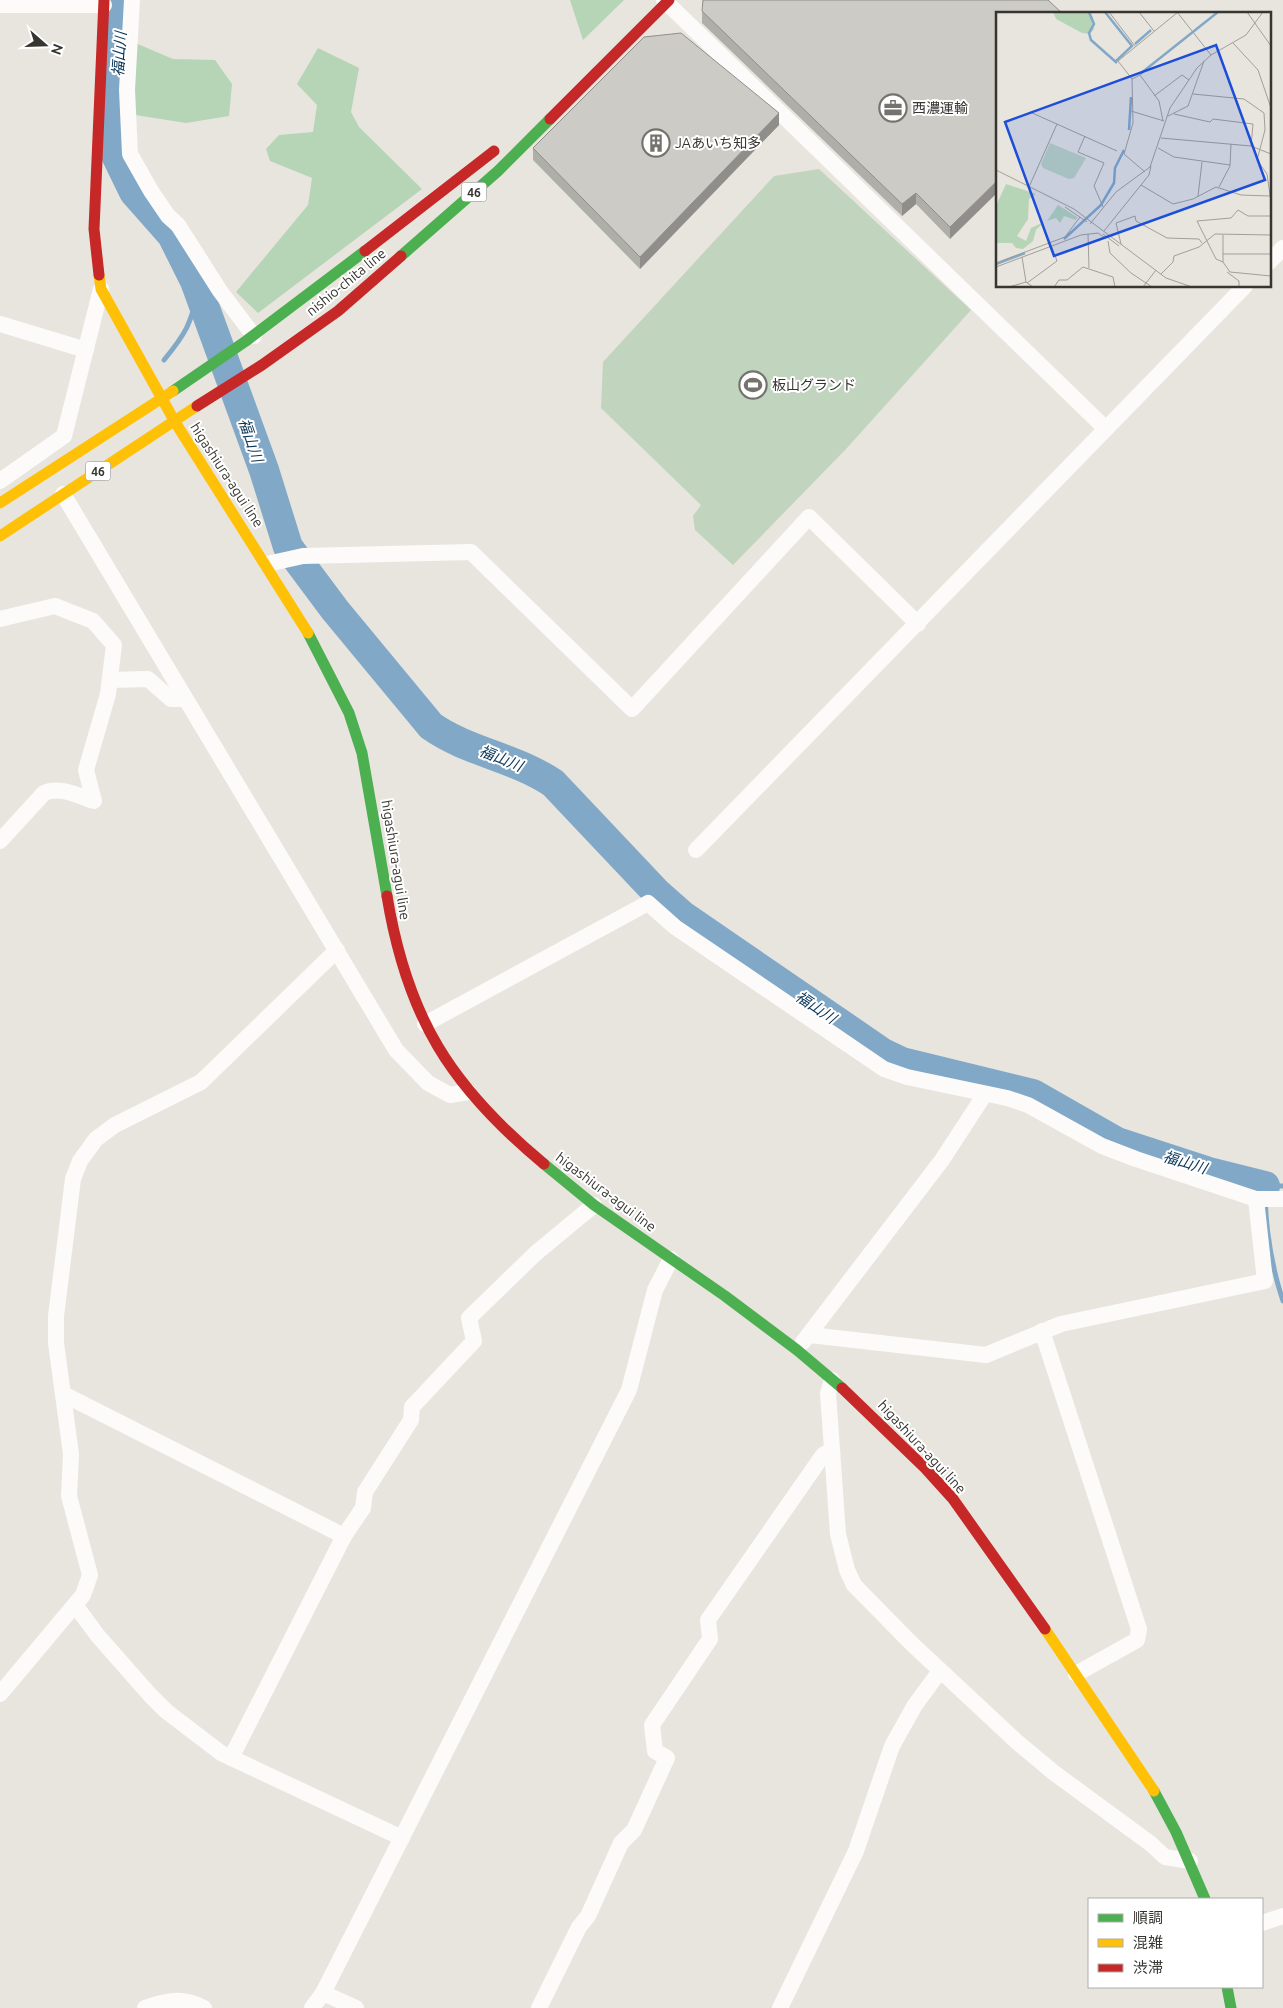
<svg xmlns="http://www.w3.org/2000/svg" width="1283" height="2008" viewBox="0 0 1283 2008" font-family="Ubuntu,'Noto Sans JP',sans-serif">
<rect width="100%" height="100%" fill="#e8e5de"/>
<!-- green -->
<polygon fill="#c0d4be" points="819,169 971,310 847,448 733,565 695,530 693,516 701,505 601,408 603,362 774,176"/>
<!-- forest -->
<g fill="#b6d5b6">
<polygon points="570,0 624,0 583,40"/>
<polygon points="133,42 173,59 215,60 232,84 229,116 186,123 129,114"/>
<polygon points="318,48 359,68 351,112 359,127 422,189 258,313 236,292 308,205 312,178 270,161 266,149 279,135 313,132 317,105 297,84"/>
</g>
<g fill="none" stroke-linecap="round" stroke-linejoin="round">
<!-- stream -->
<g stroke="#82a8c8" stroke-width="5">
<path d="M164 360C187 332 189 326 199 292"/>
<path d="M1283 1186H1265C1265 1224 1271 1265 1283 1301"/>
</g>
<!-- river -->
<path stroke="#82a8c8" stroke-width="30" d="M122 0 116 95V155L134 192 172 235 195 281 264 470 288 547 335 610 431 726C468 752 514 757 553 783L657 893 683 916 883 1053 902 1062 1033 1094 1117 1142 1209 1172 1265 1186"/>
<!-- street -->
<g stroke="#fcfbfa" stroke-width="16">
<polyline points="132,0 127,90 130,154 151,191 168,216 178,225 220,291 254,336"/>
<polyline points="664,0 1106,429"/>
<polyline points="0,5 104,5"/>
<polyline points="1269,262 1283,248"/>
<polyline points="0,324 86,350"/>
<polyline points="0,481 64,436 101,289"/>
<polyline points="63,494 396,1050 428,1083 450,1095 468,1092"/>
<polyline points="267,564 303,556 471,552 632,709 809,517 918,624"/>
<path d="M0 619 55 606 93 621 114 645 108 694 86 770 94 801C79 796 60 786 44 793L0 841"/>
<polyline points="110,680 148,679 171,699 184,699"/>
<polyline points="696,850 1245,286"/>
<polyline points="425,1024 648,903 675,927 884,1069 907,1077 1007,1098 1028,1105 1102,1146 1136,1159 1256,1199 1283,1199"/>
<polyline points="1042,1331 1139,1629 1137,1640 1076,1674"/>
<polyline points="810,1335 986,1355 1061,1324 1265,1281 1256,1199"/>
<polyline points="803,1342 942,1160 985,1094"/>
<polyline points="832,1380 828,1393 838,1534 847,1570 854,1585 912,1644 1017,1742 1053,1772 1151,1844 1165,1857 1190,1861"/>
<polyline points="63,1394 344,1536"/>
<polyline points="75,1605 98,1636 150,1695 166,1711 221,1753 402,1838"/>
<polyline points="0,1694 83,1595 90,1575 69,1496 71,1454 56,1343 56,1316 73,1179 80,1161 96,1139 115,1125 201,1082 337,950"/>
<polyline points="231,1758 344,1536 363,1508 365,1492 411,1420 412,1407 474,1341 469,1318 536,1253 594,1205"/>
<polyline points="1262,1923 1283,1916"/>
<polyline points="323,1993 356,2008"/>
<path d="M145 2008C166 2000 183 1997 204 2008"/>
<polyline points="312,2008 323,1993 629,1390 655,1290 671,1259"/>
<polyline points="539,2008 579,1927 588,1916 621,1843 634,1830 667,1758 655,1751 652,1725 710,1639 708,1620 823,1455 832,1450"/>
<polyline points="780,2008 856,1851 892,1746 915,1705 940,1671"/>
</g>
<!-- fast -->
<g stroke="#4caf50" stroke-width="11">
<polyline points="401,256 498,171 550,119"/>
<polyline points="173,391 246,341 365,251"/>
<polyline points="308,633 349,713 362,753 387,896"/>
<polyline points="544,1164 594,1205 725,1296 797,1350 842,1388"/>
<polyline points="1154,1791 1176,1832 1205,1899"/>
<polyline points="1227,1987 1231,2008"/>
</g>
<!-- slow -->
<g stroke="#ffc107" stroke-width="11">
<polyline points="99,275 101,289 175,422 308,633"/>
<polyline points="0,503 173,391"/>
<polyline points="0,536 197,406"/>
<polyline points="1045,1629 1154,1791"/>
</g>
<!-- jam -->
<g stroke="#c62828" stroke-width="11">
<polyline points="550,119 669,0"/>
<polyline points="365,251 494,151"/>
<polyline points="99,275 94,229 104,0"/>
<polyline points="197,406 262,365 338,311 401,256"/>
<path d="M387 896C407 1017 450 1086 544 1164"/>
<polyline points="842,1388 925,1468 953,1499 1045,1629"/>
</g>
</g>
<!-- wall -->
<g fill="#afafa9">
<polygon points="1048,0 950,239 916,204 902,216 702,23 702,11"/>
<polygon points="779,125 640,269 533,160 533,148"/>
</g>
<!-- shaded-wall -->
<g fill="#8f8e8a">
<polygon points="779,113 779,125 640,269 640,257"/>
<polygon points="997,181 997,193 950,239 950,227"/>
<polygon points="916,193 916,204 902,216 902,204"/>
</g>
<!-- building -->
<g fill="#cccbc5" stroke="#8f8e8a">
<polygon points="703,0 1048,0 1063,14 997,14 997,181 950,227 916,193 902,204 702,11"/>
<polygon points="681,33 779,113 640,257 533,148 644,37"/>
</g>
<!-- icons -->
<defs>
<g id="office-ring" transform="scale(1.4375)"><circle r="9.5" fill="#fff" stroke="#74736d" stroke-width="1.5"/><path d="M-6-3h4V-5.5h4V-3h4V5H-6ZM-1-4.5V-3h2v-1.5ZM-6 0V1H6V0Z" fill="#74736d"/></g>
<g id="building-ring" transform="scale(1.4375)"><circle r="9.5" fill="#fff" stroke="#74736d" stroke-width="1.5"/><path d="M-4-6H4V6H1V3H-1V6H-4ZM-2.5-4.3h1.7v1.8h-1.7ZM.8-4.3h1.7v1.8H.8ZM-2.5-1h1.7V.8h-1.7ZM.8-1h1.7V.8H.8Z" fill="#74736d"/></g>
<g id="stadium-ring" transform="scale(1.4375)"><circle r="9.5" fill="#fff" stroke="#74736d" stroke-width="1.5"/><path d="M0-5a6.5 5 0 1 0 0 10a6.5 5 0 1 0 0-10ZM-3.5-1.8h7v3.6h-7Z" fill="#74736d"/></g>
</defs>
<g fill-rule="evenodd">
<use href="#office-ring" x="893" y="108"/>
<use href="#building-ring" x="656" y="143"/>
<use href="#stadium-ring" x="753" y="385"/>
</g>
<g text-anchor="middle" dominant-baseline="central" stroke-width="4" stroke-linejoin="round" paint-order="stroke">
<!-- shield labels -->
<g fill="#fff" stroke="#72726e" stroke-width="1">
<rect x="461.5" y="182.5" width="25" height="19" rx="4"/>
<rect x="85.5" y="461.5" width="25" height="19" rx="4"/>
</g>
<g font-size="12" font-weight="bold" fill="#363530">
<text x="474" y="192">46</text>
<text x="98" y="471">46</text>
</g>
<!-- poi labels -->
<g font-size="14" fill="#363530" stroke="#fff" text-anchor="start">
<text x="912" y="108">西濃運輸</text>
<text x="675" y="143">JAあいち知多</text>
<text x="772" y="385">板山グランド</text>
</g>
<!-- street labels -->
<g font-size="14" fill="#363530" stroke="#fff">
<text transform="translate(346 282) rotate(-39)">nishio-chita line</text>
<text transform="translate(227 475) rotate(57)">higashiura-agui line</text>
<text transform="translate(396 860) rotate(81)">higashiura-agui line</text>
<text transform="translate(606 1192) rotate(37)">higashiura-agui line</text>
<text transform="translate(922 1447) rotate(47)">higashiura-agui line</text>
</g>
<!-- water labels -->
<g font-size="15" font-style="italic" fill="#093556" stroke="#fff">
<text transform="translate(119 54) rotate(-86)">福山川</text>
<text transform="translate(251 440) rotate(71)">福山川</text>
<text transform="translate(501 758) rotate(22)">福山川</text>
<text transform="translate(816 1007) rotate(34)">福山川</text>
<text transform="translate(1185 1162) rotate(17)">福山川</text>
</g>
</g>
<!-- overview -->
<g transform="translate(996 12)">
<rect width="275" height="275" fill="#e8e5de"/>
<path d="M54 131 90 146 78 166 73 167 47 156 45 152Z" fill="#c0d4be"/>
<path d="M57 0H94L98 17 94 22 86 21 60 7ZM10 172 40 182 33 187 32 207 21 224 30 229 35 216 48 210 40 218 37 229 27 237 20 236 16 231H0V194ZM62 193 81 205 80 208 68 204 64 211 60 206 51 209Z" fill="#b6d5b6"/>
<path fill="none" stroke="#82a8c8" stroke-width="2.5" d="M93 0 98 12 93 21 95 28 121 51M109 0 136 34 119 50M139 32 155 18M144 62 222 0M133 118 135 85M68 227 105 193 118 171 119 156 128 138M0 252 29 241"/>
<path fill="none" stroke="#a19f98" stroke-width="1" d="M113 0 139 34M143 0 158 19M181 0 215 43M251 0 275 34M237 31 262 58 275 96M136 67 144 63 163 89 167 109M197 82 248 87 268 101 269 118 261 148 271 162 275 190M158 84 186 63 193 68M135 99 168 109M34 100 121 139M178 102 214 110 217 107 257 112 255 134M172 104 192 94 208 49M89 124 82 140 108 151 98 174 107 195M165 126 255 134 275 142M162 136 178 145 234 153M0 158 78 197 170 266 196 275M149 160 128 142 137 111 136 67 122 49 182 0M145 173 177 192 197 187 220 175 245 183 274 184M33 175 61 112M223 175 234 154 235 132M202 184 206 150M69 195 91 210M94 212 120 180 154 155 174 96 201 56 215 43 250 23 267 0M108 219 153 163 155 154M92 222 93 256M107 222 123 234M227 223V250L234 260 275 264M112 229 114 241 135 261 156 275M125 232 120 211 139 204 140 209 171 226 203 227 206 231M227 242H275M26 245 30 270 37 275M227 250 220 247 201 209 235 206 242 198 252 204H275M0 251 69 225 84 205M0 255 85 223 102 221 109 226M231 260 243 269V275M165 262 177 250 178 244 203 235 219 222 275 223M31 271 61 249 55 233M13 275 30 270M58 275 63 268H71L87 255 117 265 119 275M147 275 160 258"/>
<path fill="#1d4ed8" fill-opacity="0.15" stroke="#1d4ed8" stroke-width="2.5" d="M220 33 269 168 58 244 9 110Z"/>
<rect width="275" height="275" fill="none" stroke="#363530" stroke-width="2.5"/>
</g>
<!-- legend -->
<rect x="1088" y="1898" width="175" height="90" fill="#ffffff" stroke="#afaeac"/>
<rect x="1098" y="1914" width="25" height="8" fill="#4caf50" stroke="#afaeac"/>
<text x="1133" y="1923" font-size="15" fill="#363530">順調</text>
<rect x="1098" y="1939" width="25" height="8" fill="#ffc107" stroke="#afaeac"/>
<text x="1133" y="1948" font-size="15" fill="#363530">混雑</text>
<rect x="1098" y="1964" width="25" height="8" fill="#c62828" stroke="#afaeac"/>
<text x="1133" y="1973" font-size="15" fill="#363530">渋滞</text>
<!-- north arrow -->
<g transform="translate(45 45) rotate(110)" stroke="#ffffff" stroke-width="4" paint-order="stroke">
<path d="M0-4L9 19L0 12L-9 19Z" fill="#363530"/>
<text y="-8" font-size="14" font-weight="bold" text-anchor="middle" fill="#363530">N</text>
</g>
</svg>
